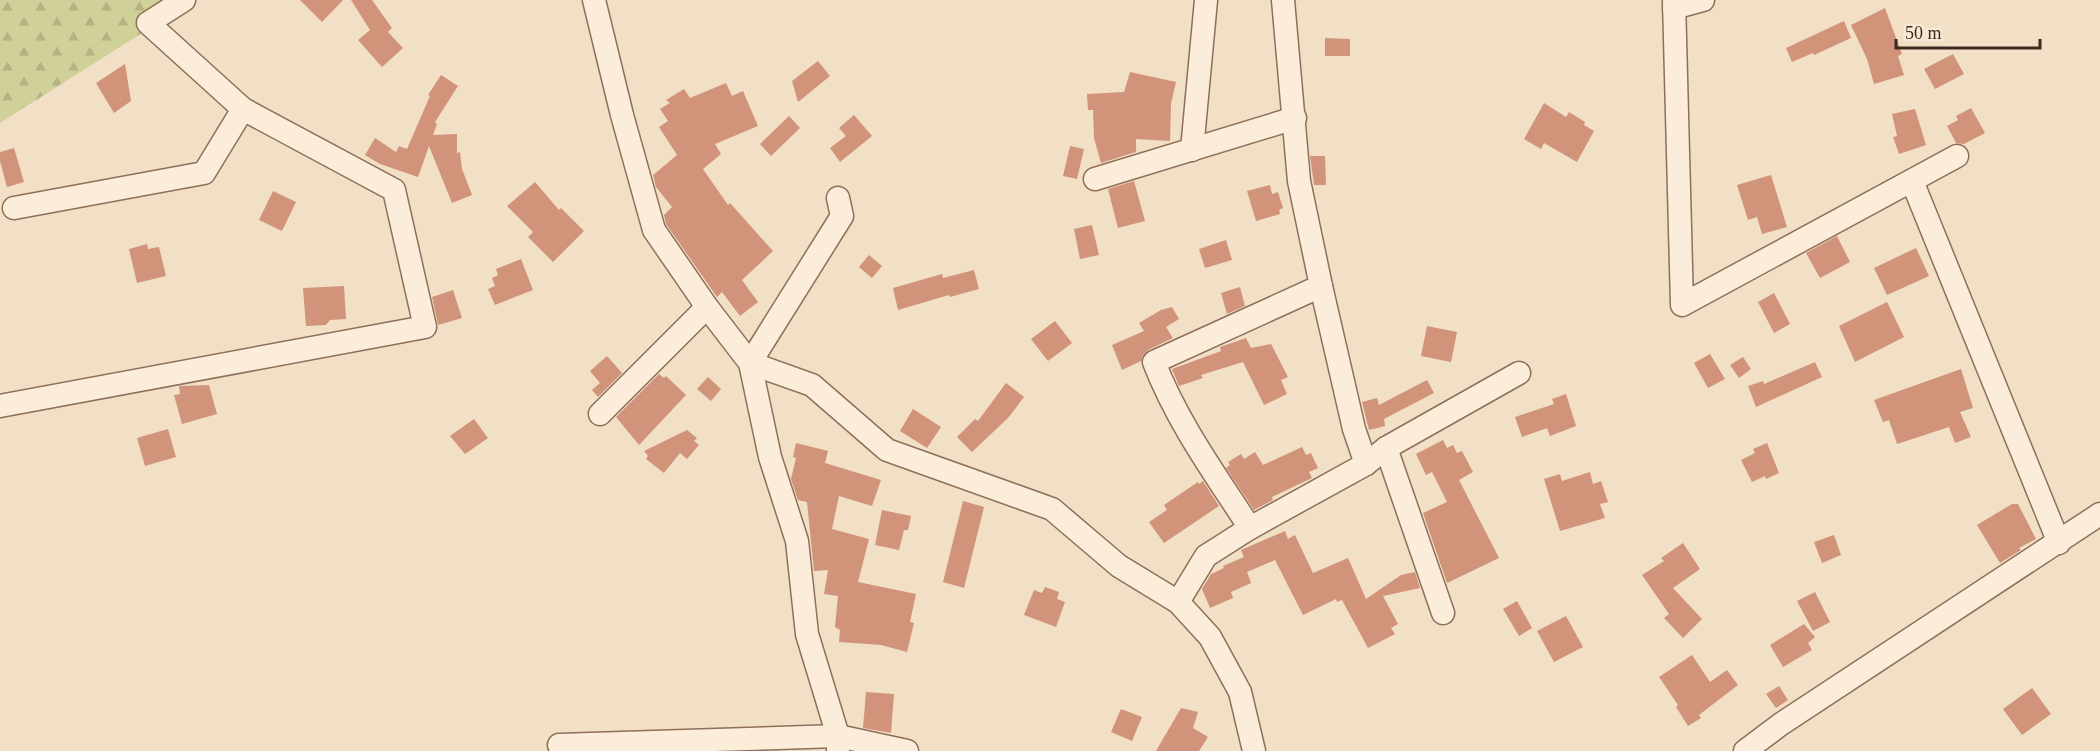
<svg xmlns="http://www.w3.org/2000/svg" width="2100" height="751" viewBox="0 0 2100 751" font-family="Georgia,serif">
<defs>
<pattern id="forest-firs" width="22" height="20" patternUnits="userSpaceOnUse" patternTransform="scale(1.5)"><rect width="22" height="20" fill="#d0d099"/><path d="M5 1l3.5 6h-7zM16 11l3.5 6h-7z" fill="#b4b383"/></pattern>
</defs>
<rect width="100%" height="100%" fill="#f1dfc6"/>
<!-- forest -->
<polygon fill="url(#forest-firs)" points="0,0 194,0 0,123"/>
<!-- building -->
<g fill="#d1937a">
<polygon points="300,0 343,0 322,22"/>
<polygon points="351,0 372,0 392,28 388,32 403,48 382,67 358,40 370,30"/>
<polygon points="1885,8 1902,54 1898,56 1904,75 1874,84 1867,59 1851,25"/>
<polygon points="1844,21 1851,38 1814,55 1813,53 1792,62 1786,48"/>
<polygon points="1325,38 1350,39 1350,56 1325,56"/>
<polygon points="1953,54 1964,74 1935,89 1924,69"/>
<polygon points="818,61 830,76 798,102 792,81"/>
<polygon points="125,64 131,101 114,113 96,83"/>
<polygon points="1130,72 1176,82 1171,104 1170,141 1136,139 1136,152 1101,163 1094,138 1093,110 1088,110 1087,94 1124,92"/>
<polygon points="441,75 458,86 435,122 437,124 433,135 457,134 457,153 460,152 462,169 472,195 452,203 429,146 418,177 380,164 365,155 375,138 396,152 399,146 407,149 430,96 428,95"/>
<polygon points="726,83 732,96 743,91 758,126 715,144 721,154 703,169 728,205 730,203 773,251 742,280 758,302 740,316 722,292 717,297 666,224 664,215 672,207 656,187 653,175 677,155 659,127 668,121 660,109 670,103 666,100 684,89 690,98"/>
<polygon points="1544,103 1566,117 1569,112 1585,122 1584,125 1594,131 1577,162 1544,143 1541,149 1524,139"/>
<polygon points="1971,108 1985,133 1964,144 1956,143 1947,126 1958,120 1956,116"/>
<polygon points="1915,109 1926,145 1899,154 1893,137 1897,136 1892,114"/>
<polygon points="854,115 872,136 840,162 830,148 846,136 839,128"/>
<polygon points="789,116 800,128 771,156 760,144"/>
<polygon points="1070,146 1084,149 1077,179 1063,176"/>
<polygon points="14,148 24,182 7,187 0,161 0,152"/>
<polygon points="1310,156 1325,156 1326,185 1314,185"/>
<polygon points="1771,175 1787,227 1762,234 1757,217 1748,220 1737,185"/>
<polygon points="1134,181 1145,221 1118,228 1108,189"/>
<polygon points="535,182 559,210 561,208 584,231 553,262 528,237 533,232 507,206"/>
<polygon points="1270,185 1272,194 1278,192 1283,208 1279,210 1280,214 1256,221 1247,191"/>
<polygon points="273,191 296,202 282,231 259,220"/>
<polygon points="1092,225 1099,255 1080,259 1074,229"/>
<polygon points="1837,236 1850,262 1820,278 1806,253"/>
<polygon points="1226,240 1232,260 1205,268 1199,249"/>
<polygon points="147,244 148,249 159,247 166,276 137,283 129,249"/>
<polygon points="1916,248 1929,276 1887,295 1874,268"/>
<polygon points="869,255 882,266 872,278 859,267"/>
<polygon points="521,259 533,290 495,305 488,289 495,286 492,278 498,275 496,269"/>
<polygon points="974,270 979,289 950,297 949,295 898,310 893,288 942,274 943,278"/>
<polygon points="344,286 346,319 330,320 326,325 306,326 303,288"/>
<polygon points="1240,287 1245,306 1227,314 1221,293"/>
<polygon points="453,290 462,318 438,325 432,297"/>
<polygon points="1774,293 1790,324 1774,333 1758,302"/>
<polygon points="1887,302 1904,337 1855,362 1839,326"/>
<polygon points="1172,307 1179,319 1166,327 1173,338 1148,350 1143,355 1141,361 1122,370 1112,345 1144,331 1139,323 1161,310"/>
<polygon points="1055,321 1072,343 1048,361 1031,339"/>
<polygon points="1427,326 1457,332 1451,362 1421,356"/>
<polygon points="1246,338 1251,348 1271,344 1288,377 1281,380 1287,394 1264,405 1243,362 1201,375 1203,378 1179,386 1172,369 1221,351 1220,347"/>
<polygon points="1710,354 1725,379 1708,388 1694,363"/>
<polygon points="607,356 622,373 598,397 592,390 600,383 590,371"/>
<polygon points="1743,357 1751,369 1739,378 1730,365"/>
<polygon points="1815,362 1822,377 1756,407 1748,386 1763,381 1764,384"/>
<polygon points="1961,369 1973,408 1960,412 1971,437 1955,443 1949,427 1897,444 1889,420 1883,422 1874,400"/>
<polygon points="659,374 664,378 666,376 686,395 639,445 616,417"/>
<polygon points="708,377 721,389 711,401 697,389"/>
<polygon points="1427,380 1434,393 1384,419 1385,426 1369,430 1362,402 1377,398 1379,405"/>
<polygon points="1006,383 1024,397 1008,418 972,452 957,437 975,419 978,421"/>
<polygon points="209,385 217,414 182,424 174,395 180,394 179,386"/>
<polygon points="1566,394 1576,426 1550,436 1547,428 1522,437 1515,417 1554,404 1552,399"/>
<polygon points="913,409 941,427 927,448 900,431"/>
<polygon points="474,419 488,438 465,454 450,436"/>
<polygon points="168,429 176,457 145,466 137,438"/>
<polygon points="687,430 697,438 694,441 699,445 687,459 680,453 664,473 646,459 648,456 644,451"/>
<polygon points="1443,440 1447,448 1453,445 1457,453 1462,451 1473,472 1459,480 1499,558 1447,583 1423,513 1447,502 1432,472 1426,475 1416,454"/>
<polygon points="796,443 828,451 825,463 881,480 872,506 839,496 832,529 869,539 858,582 916,594 910,622 914,623 907,652 881,645 839,642 840,630 835,627 838,596 824,594 828,570 814,571 807,502 798,500 791,479 796,458 793,457"/>
<polygon points="1767,443 1779,473 1766,479 1765,476 1752,482 1741,460 1755,453 1753,449"/>
<polygon points="1302,447 1306,455 1311,453 1318,468 1309,472 1312,478 1272,497 1273,500 1254,510 1226,468 1230,465 1228,462 1241,454 1244,459 1255,452 1263,465"/>
<polygon points="1590,472 1593,484 1601,481 1608,502 1600,504 1605,518 1560,531 1544,479 1560,474 1562,481"/>
<polygon points="1203,481 1219,506 1164,543 1149,522 1167,510 1164,505 1198,482 1199,484"/>
<polygon points="963,501 984,507 964,588 943,582"/>
<polygon points="2012,504 2018,504 2036,539 2019,548 2021,550 2000,563 1977,525"/>
<polygon points="882,510 911,516 908,530 904,530 899,550 875,545"/>
<polygon points="1285,531 1288,539 1295,535 1313,573 1348,558 1366,599 1401,575 1415,572 1420,588 1383,596 1398,624 1391,628 1395,634 1368,648 1342,600 1337,602 1336,599 1303,615 1275,560 1247,572 1251,583 1231,592 1233,598 1210,608 1202,589 1211,574 1224,568 1223,566 1244,557 1241,550"/>
<polygon points="1834,535 1841,555 1822,563 1814,542"/>
<polygon points="1683,543 1700,569 1673,588 1702,619 1683,638 1664,618 1669,614 1642,575 1664,561 1661,558"/>
<polygon points="1045,587 1059,592 1057,599 1065,602 1056,627 1024,615 1034,590 1042,593"/>
<polygon points="1815,592 1830,622 1813,631 1797,601"/>
<polygon points="1517,601 1532,628 1519,636 1503,609"/>
<polygon points="1566,616 1583,647 1554,662 1537,631"/>
<polygon points="1804,624 1815,637 1808,643 1812,650 1783,667 1770,645"/>
<polygon points="1692,655 1710,682 1727,670 1738,685 1699,715 1701,718 1688,726 1676,707 1678,705 1659,677"/>
<polygon points="1779,686 1788,700 1776,708 1766,694"/>
<polygon points="2032,688 2051,714 2022,735 2003,709"/>
<polygon points="866,692 894,694 891,733 863,728"/>
<polygon points="1181,708 1198,712 1193,728 1208,737 1199,751 1156,751"/>
<polygon points="1121,709 1142,717 1132,741 1111,732"/>
</g>
<g fill="none" stroke-linecap="round" stroke-linejoin="round">
<!-- minor casing -->
<g stroke="#8e6f5a" stroke-width="25">
<g id="minor">
<polyline points="594,0 622,115 654,230 707,307 750,363 770,457 797,541 807,634 838,736 838,751"/>
<polyline points="1283,0 1299,181 1321,286 1354,429 1366,464"/>
<polyline points="1674,0 1682,305 1957,156"/>
<polyline points="1674,8 1703,0"/>
<polyline points="1192,150 1206,0"/>
<polyline points="1095,179 1295,118"/>
<polyline points="1912,181 2059,543"/>
<polyline points="838,198 842,216 750,363 812,385 887,450 1052,509 1119,566 1178,602 1210,637 1240,692 1254,751"/>
<polyline points="14,208 204,173 243,109"/>
<polyline points="0,406 425,327 394,190 243,109 148,23 184,0"/>
<polyline points="600,414 707,307"/>
<polyline points="1386,448 1443,613"/>
<path d="M1250 528C1215 474 1177 422 1154 362L1321 286"/>
<polyline points="1178,602 1206,556 1250,528 1366,464 1386,448 1519,373"/>
<polyline points="559,745 838,736 907,751"/>
<polyline points="1745,751 1781,724 2100,514"/>
</g>
</g>
<!-- minor -->
<use href="#minor" stroke="#fbedda" stroke-width="22"/>
</g>
<!-- scale -->
<path d="M1896 39v9h144v-9" fill="none" stroke="#3d2a1f" stroke-width="3"/>
<text x="1905" y="39" font-size="18" fill="#3d2a1f" stroke="#f8ead6" stroke-width="4.5" paint-order="stroke">50 m</text>
</svg>
